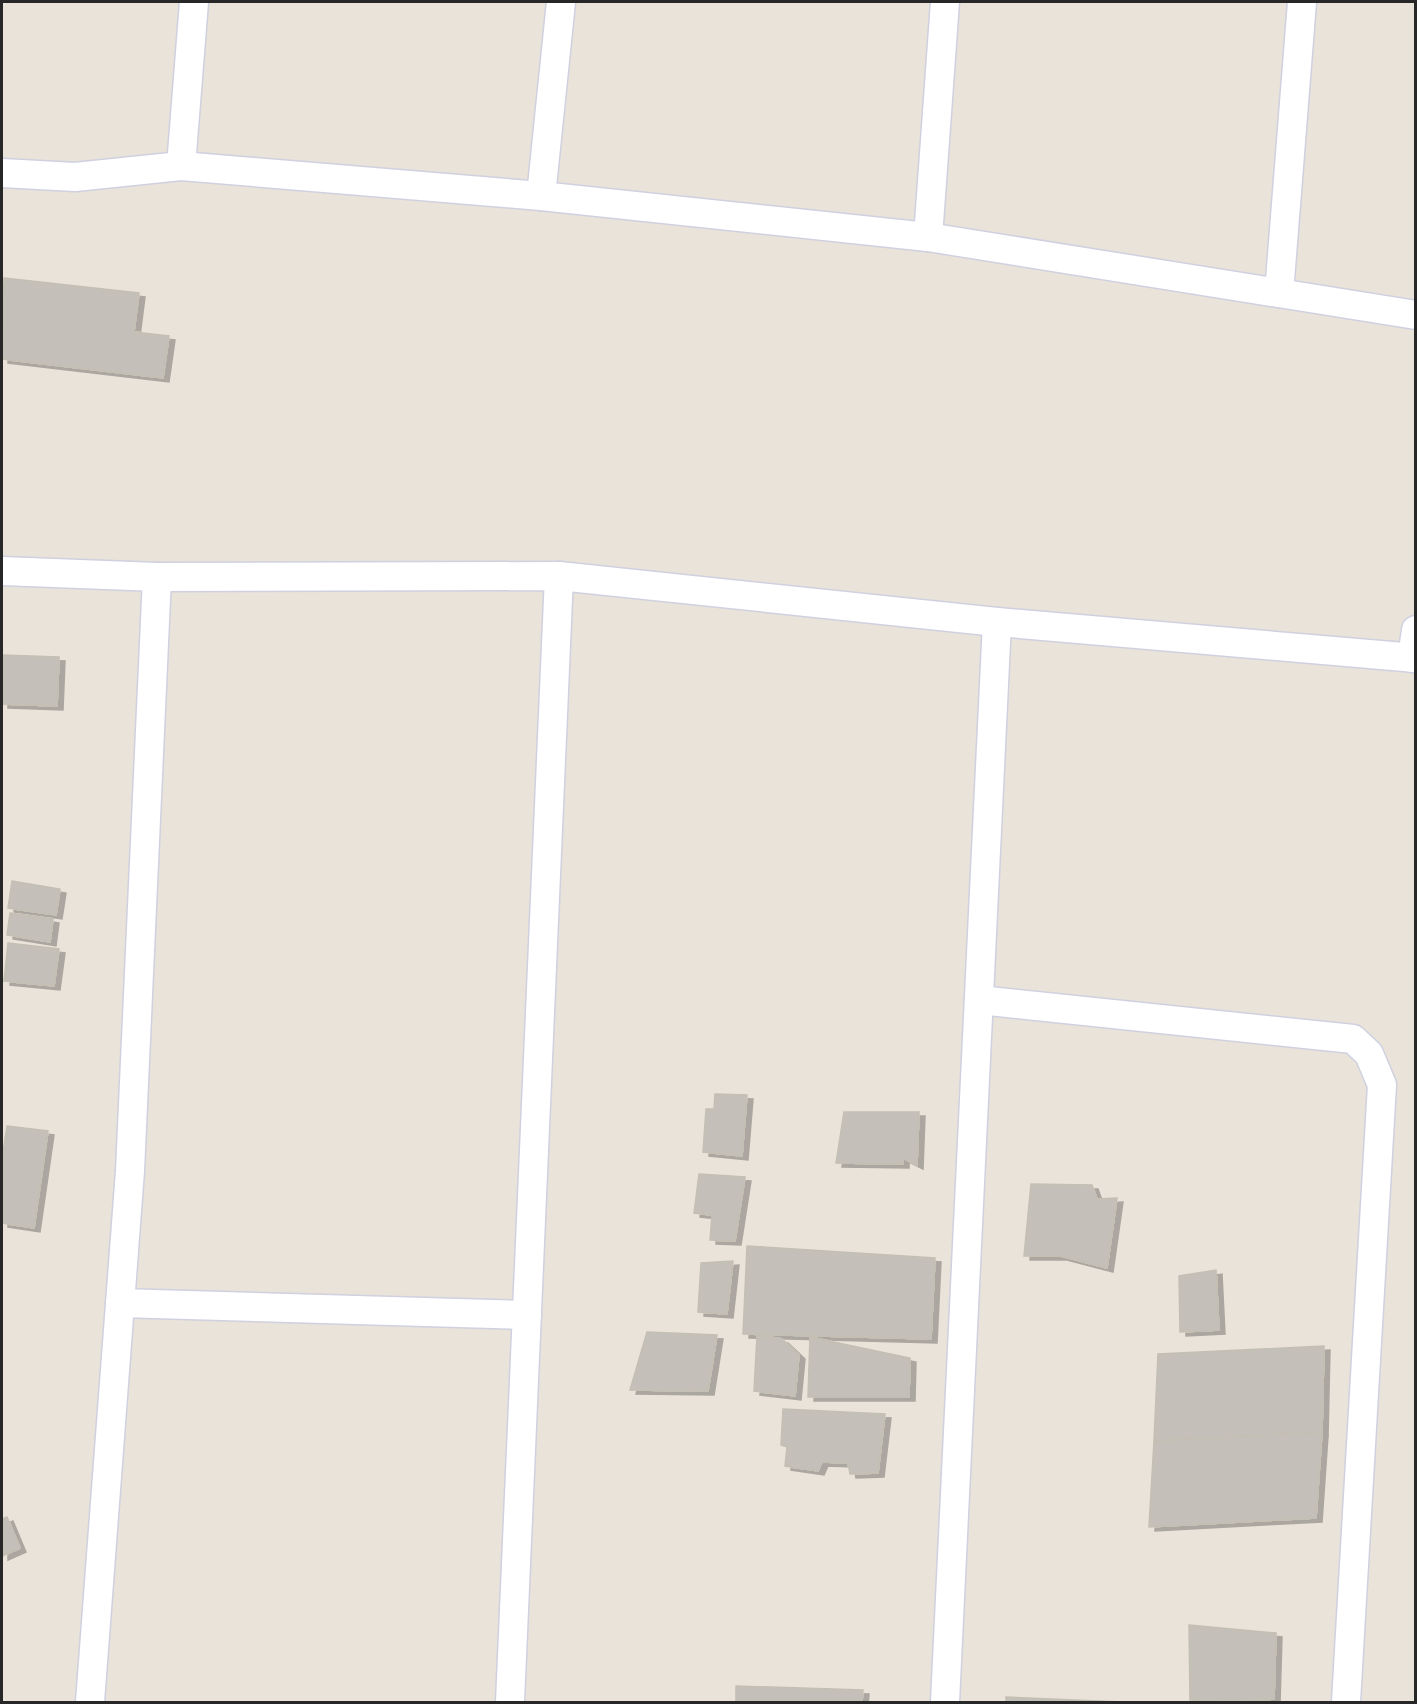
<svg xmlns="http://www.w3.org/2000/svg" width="1417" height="1704" viewBox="0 0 1417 1704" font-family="'Golos Text',sans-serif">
<defs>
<filter id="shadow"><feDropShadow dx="6" dy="4" stdDeviation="0" flood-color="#0004"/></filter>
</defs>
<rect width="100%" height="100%" fill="#e9e3d9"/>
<!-- building -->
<g fill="#c4c0b9" stroke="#c4bfb3" stroke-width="1.5" filter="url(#shadow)">
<polygon points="4,278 139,293 134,332 169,336 163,378 2,359"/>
<polygon points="2,655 59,657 57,706 2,704"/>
<polygon points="12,881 60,889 56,915 8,908"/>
<polygon points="10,913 53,919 50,942 7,935"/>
<polygon points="8,943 59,949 54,986 4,981"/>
<polygon points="715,1094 747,1095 742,1156 703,1152 706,1109 714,1109"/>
<polygon points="844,1112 919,1112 917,1165 903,1158 903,1164 836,1163"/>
<polygon points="7,1126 48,1131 34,1228 2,1223 2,1159"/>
<polygon points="699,1174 745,1177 735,1241 710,1240 712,1215 694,1213"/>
<polygon points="1031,1184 1092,1185 1097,1199 1117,1198 1107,1268 1061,1256 1024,1256"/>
<polygon points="747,1246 935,1258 931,1339 743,1334"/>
<polygon points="733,1261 727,1314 698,1312 701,1263"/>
<polygon points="1216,1270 1219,1330 1180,1332 1179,1276"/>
<polygon points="647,1332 717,1335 708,1391 630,1390"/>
<polygon points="757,1335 782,1339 799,1355 795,1396 754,1391"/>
<polygon points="810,1337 910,1358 909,1397 808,1397"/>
<polygon points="1324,1346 1322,1432 1154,1441 1158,1354"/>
<polygon points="783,1409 885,1414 878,1473 850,1474 848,1463 822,1462 818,1471 785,1466 787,1447 781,1445"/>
<polygon points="1322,1432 1316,1518 1149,1527 1154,1441"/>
<polygon points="7,1517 20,1548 2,1556 2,1519"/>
<polygon points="1189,1625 1276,1633 1274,1699 1236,1702 1190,1700"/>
<polygon points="736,1686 863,1690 862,1702 736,1702"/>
<polygon points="1006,1697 1123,1702 1006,1702"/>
</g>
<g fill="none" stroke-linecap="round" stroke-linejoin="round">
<!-- street casing -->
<g stroke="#cfd1e0" stroke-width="31">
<g id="street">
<polyline points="181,166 194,2"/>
<polyline points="2,173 75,177 181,166 541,196 928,237 1416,315"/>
<polyline points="541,196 561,2"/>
<polyline points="928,237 945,2"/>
<polyline points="1279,293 1302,2"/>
<polyline points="2,571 157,577 130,1171 90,1702"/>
<polyline points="157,577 559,576 997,622 1416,658"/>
<polyline points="1412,658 1416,630"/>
<polyline points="979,1000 1353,1039 1369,1054 1382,1085 1346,1702"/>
<polyline points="120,1303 527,1315"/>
<polyline points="510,1702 559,576"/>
<polyline points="945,1702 997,622"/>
</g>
</g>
<!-- street -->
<use href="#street" stroke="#fff" stroke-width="28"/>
</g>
<!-- border -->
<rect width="1417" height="1704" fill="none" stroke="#272727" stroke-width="6"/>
</svg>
